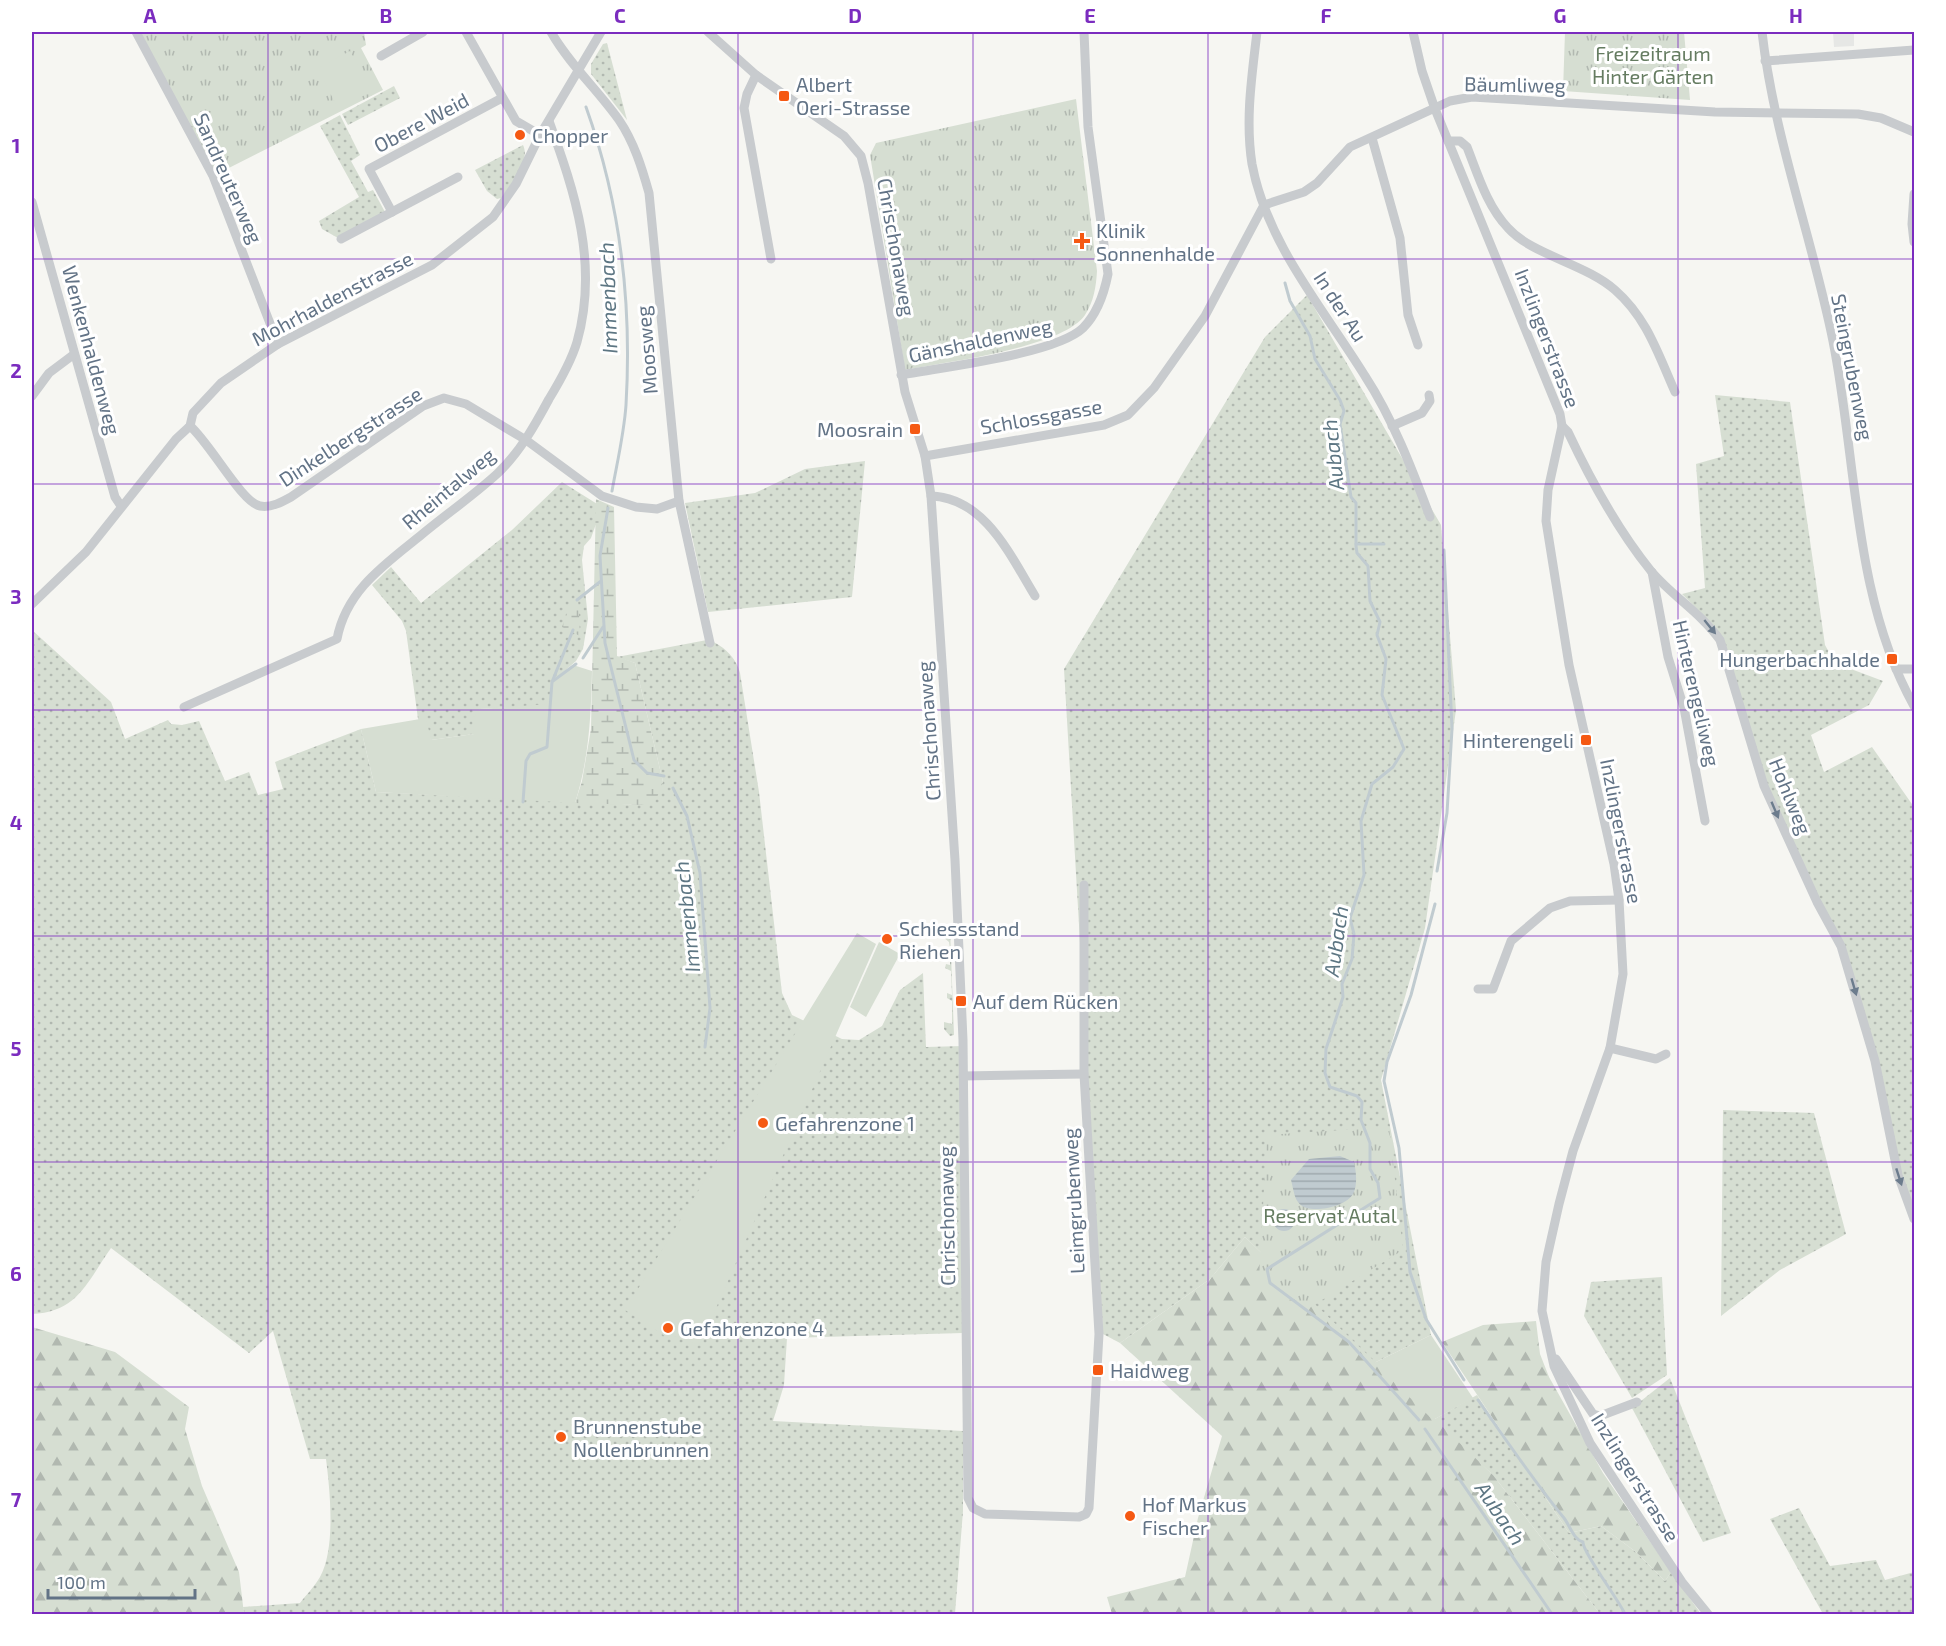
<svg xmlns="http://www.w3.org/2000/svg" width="1946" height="1646" viewBox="0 0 1946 1646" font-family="'Exo 2',sans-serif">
<defs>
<pattern id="grass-dots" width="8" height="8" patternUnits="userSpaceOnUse" patternTransform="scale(1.5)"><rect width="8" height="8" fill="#d6ded2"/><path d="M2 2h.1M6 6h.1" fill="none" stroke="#b1b8b0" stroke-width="1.8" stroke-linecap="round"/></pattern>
<pattern id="forest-firs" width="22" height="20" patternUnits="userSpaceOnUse" patternTransform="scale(1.5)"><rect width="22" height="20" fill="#d6ded2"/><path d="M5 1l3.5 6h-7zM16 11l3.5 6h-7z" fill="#b1b8b0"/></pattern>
<pattern id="wetland-marsh" width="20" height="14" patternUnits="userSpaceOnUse" patternTransform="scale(1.5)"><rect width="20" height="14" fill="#d6ded2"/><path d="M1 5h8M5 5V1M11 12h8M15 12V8" fill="none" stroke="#b1b8b0"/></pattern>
<pattern id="park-tufts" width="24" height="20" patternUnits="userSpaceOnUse" patternTransform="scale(1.5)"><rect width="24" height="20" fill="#d6ded2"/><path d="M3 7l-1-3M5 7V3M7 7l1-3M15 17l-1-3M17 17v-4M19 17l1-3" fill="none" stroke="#b1b8b0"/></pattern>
<pattern id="water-rules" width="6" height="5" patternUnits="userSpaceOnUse" patternTransform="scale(1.5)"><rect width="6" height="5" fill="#c0cbd0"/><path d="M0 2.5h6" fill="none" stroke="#9fa9ae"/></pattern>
</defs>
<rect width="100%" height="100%" fill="#f6f6f2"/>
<!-- built -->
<polygon fill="#e6e7e5" points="1833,32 1854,32 1854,46 1834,47"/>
<!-- grass -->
<g fill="url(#grass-dots)">
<polygon points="607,43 627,120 591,74 591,64 603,44"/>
<polygon points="394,86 400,98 348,125 342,114"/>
<polygon points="340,115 360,155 351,161 368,192 373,190 385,212 338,238 322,229 319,221 359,197 320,126"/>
<path d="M523 145C531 162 511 184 501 198L497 199 487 191 475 170Z"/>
<polygon points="1307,295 1441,525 1456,710 1425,928 1381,1080 1431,1335 1374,1363 1245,1237 1210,1279 1120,1343 1103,1334 1064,669 1265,337"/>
<polygon points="1715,395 1790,402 1825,645 1835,663 1883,681 1869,705 1811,735 1824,772 1872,747 1914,807 1914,1212 1901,1174 1848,958 1775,809 1709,621 1682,594 1705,588 1696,464 1724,456"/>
<polygon points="865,461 852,597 708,612 685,503 755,493 805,469"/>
<polygon points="562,482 602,507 591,538 584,546 582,560 588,619 583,649 576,661 552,682 549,705 480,709 474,734 431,740 418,719 406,631 402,621 372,585 391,567 421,603 512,530"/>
<path d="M32 630 111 702 125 739 168 720 171 724 182 725 199 721 225 781 249 772 258 795 283 789 275 762 361 729 376 792 642 805 663 782 635 663 617 657 707 640C721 643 737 658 740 673L759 792 782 993 792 1015 842 1039 859 1040 882 1026 900 990 923 973 926 1047 963 1046V1333L787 1338 784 1385 773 1421 963 1431V1511L955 1614H244L243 1607 300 1603C306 1595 315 1586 320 1577 336 1548 330 1491 326 1459H310L273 1331 249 1353 111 1248C87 1282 78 1312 32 1314Z"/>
<polygon points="950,928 954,1035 950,1036 944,1029 944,1022 952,1024 952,1001 947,998 947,993 952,995 951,971 945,968 946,964 950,965 950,954 945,952 945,947 950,949 949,942 943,937 943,933"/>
<polygon points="1723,1110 1814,1113 1846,1234 1780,1270 1721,1316"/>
<polygon points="1662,1277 1667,1375 1632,1398 1584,1316 1591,1282"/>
<polygon points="1670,1378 1731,1533 1703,1542 1632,1408"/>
<polygon points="1477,1395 1569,1533 1601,1526 1636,1552 1665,1581 1671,1572 1701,1614 1600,1614 1493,1475 1433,1420"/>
<polygon points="1799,1508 1830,1566 1876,1560 1885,1580 1914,1572 1914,1614 1823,1614 1770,1519"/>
</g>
<!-- forest -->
<g fill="url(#forest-firs)">
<polygon points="1245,1237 1493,1475 1600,1614 1112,1614 1107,1597 1185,1577 1198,1518 1222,1436 1120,1343 1210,1279"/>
<polygon points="1536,1321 1540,1354 1549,1377 1603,1473 1671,1572 1665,1581 1636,1552 1601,1526 1569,1533 1442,1342 1483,1325"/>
<polygon points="32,1327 115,1352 189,1407 185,1429 202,1486 239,1572 244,1614 32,1614"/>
</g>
<!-- wetland -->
<g fill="url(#wetland-marsh)">
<polygon points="596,499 614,507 617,656 635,663 663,782 656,800 642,805 575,803 582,781 591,729"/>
<polygon points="578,597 580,636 562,627 571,603"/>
</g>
<!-- park -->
<g fill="url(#park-tufts)">
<polygon points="136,32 364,32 366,45 361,48 383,90 213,176"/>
<polygon points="1565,32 1684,32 1690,100 1563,91"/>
<path d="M1076 99 1097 271C1096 287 1094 301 1085 315 1062 348 945 362 905 370L870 155 876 143Z"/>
<polygon points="1389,1127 1403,1250 1309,1308 1259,1279 1267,1135"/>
</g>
<!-- garden -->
<g fill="#d6ded2">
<polygon points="350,51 371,90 337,107 318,68"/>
<path d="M573 665 592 671C591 716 589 759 575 803L376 792 361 729 426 718 431 740 474 734 472 719 480 709 548 704 552 683Z"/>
<polygon points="857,933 876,944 702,1340 698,1346 680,1336 668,1338 625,1310"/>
<polygon points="879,942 900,954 866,1017 850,1007"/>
<polygon points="1431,1335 1473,1398 1433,1420 1374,1363"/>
</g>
<!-- water -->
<g fill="url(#water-rules)">
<path d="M1340 1156 1354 1162C1356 1171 1358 1185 1353 1194 1346 1207 1307 1216 1298 1202 1294 1197 1293 1187 1291 1180L1309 1159Z"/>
<circle cx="1284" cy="1220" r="11"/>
</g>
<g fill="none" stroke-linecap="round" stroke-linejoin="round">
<!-- stream -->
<g stroke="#c0cbd0" stroke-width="3">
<path d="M586 107C620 202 632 304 626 405 624 434 617 463 612 491"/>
<polyline points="1285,283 1290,301 1310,336 1315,359 1340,400 1344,411 1340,424 1351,497 1356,503 1356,546 1357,553 1368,566 1370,601 1380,622 1377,635 1386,659 1382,695 1404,749 1393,767 1372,784 1361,821 1364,875 1350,918 1354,934 1352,959 1342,984 1343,997 1326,1049 1325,1073 1330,1087 1357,1096 1362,1102 1361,1120 1370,1143 1370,1169 1378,1183 1380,1198 1267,1269 1270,1283 1349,1342 1419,1420"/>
<polyline points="608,508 600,556 605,643 634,760 647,773 664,776"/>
<polyline points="1356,544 1384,544"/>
<polyline points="577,600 601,581"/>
<polyline points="583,658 603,627"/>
<polyline points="553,681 576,664"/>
<polyline points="673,788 687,816 700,873 710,1008 705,1047"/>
<polyline points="523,802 526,761 530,754 547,747 552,682 573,630"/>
<polyline points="1437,871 1447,813 1452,729 1444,550"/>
<polyline points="1435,904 1411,995 1387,1062 1384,1081 1399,1148 1410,1272 1426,1319 1464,1380"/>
<path d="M1478 1400C1506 1440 1533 1480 1564 1518 1570 1526 1574 1540 1583 1542 1582 1551 1618 1599 1625 1614"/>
<polyline points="1425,1429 1552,1614"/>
</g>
<!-- minor -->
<g stroke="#c8cbce" stroke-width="9">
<polyline points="136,32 213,176 278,344"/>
<polyline points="466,32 516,121 540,135"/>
<path d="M551 32C570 65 597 89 619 120 634 142 642 168 649 193L679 501 710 643"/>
<polyline points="708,32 756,75 844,136 861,156 868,183 905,392 925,456 931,496 955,860 963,1040 968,1498 973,1508 985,1514 1079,1517 1086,1514 1089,1508 1099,1334 1084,1074 1084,885"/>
<path d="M1257 32C1252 75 1245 120 1252 164 1267 244 1323 308 1365 376 1393 419 1412 469 1430 517"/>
<polyline points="1413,32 1422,71 1435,109 1560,414 1562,426 1548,490 1546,521 1569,665 1614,864 1619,900 1623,974 1610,1048 1573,1151 1559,1204 1546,1262 1542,1311 1554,1366 1590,1443 1682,1582 1708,1614"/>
<path d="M1762 32C1774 137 1812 237 1833 341 1857 461 1853 597 1914 706"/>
<polyline points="381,56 423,32"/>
<polyline points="1765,61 1914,50"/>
<polyline points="756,75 747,94 744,108 771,259"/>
<polyline points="1372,138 1400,238 1408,315 1418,345"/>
<path d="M1448 141H1460L1467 147C1478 175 1487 206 1508 228 1532 255 1586 264 1615 290 1647 318 1658 354 1675 392"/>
<polyline points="458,177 392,212 369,169 502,98"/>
<polyline points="1914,194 1912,224 1914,242"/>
<polyline points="32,202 115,497 121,506"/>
<polyline points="1264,205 1304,192 1317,183 1350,147 1450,101 1472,97 1715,112 1858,114 1881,118 1914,132"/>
<polyline points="341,239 392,212"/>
<path d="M901 375C943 367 1056 354 1083 328 1097 314 1104 294 1108 274L1088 127 1084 32"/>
<polyline points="32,396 49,373 73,355"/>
<path d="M190 426C210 443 242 503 260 506 271 508 282 502 291 497L423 406 444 398 466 404 526 440 602 496 636 507 657 509 679 501"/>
<polyline points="1392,426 1422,413 1430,401 1429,395"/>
<path d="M1562 426 1568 432C1591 481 1617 529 1651 571 1672 596 1701 613 1720 640L1764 786 1817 902 1841 946 1875 1061 1898 1175 1914 1219"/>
<polyline points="925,456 1104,425 1128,415 1154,388 1205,316 1264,205"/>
<path d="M931 496C985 498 1010 555 1035 596"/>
<polyline points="1652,572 1668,657 1684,708 1705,821"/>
<polyline points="32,604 86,552 176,439 190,426 193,413 221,383 278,344 432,265 493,217 516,184 540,135 601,32"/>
<polyline points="1896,669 1914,669"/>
<path d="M184 707 337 639C346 591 384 565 420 536 445 515 473 496 498 473 520 452 535 425 549 399 560 381 571 362 577 342 599 264 575 193 549 121"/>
<polyline points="1478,989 1493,989 1511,941 1550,908 1570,901 1619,900"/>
<polyline points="1610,1048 1656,1059 1666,1054"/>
<polyline points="963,1076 1084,1074"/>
<polyline points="1556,1359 1593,1414 1600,1416 1637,1402"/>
</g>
</g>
<!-- one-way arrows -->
<defs><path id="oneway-solid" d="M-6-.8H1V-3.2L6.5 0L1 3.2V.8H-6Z" transform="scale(1.5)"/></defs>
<g fill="#6c7c8d">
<use href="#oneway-solid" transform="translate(1710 627) rotate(51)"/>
<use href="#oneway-solid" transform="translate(1775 810) rotate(67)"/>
<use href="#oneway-solid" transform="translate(1854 987) rotate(74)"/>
<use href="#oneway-solid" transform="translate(1899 1177) rotate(72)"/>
</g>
<!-- grid -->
<path fill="none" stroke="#7b2cbf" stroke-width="1.5" stroke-opacity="0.55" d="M268 32V1614M503 32V1614M738 32V1614M973 32V1614M1208 32V1614M1443 32V1614M1678 32V1614M32 259H1914M32 484H1914M32 710H1914M32 936H1914M32 1162H1914M32 1387H1914"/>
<!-- markers -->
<g fill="#f55913" stroke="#fff" stroke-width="2">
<rect x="778" y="90" width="12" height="12" rx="3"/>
<circle cx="520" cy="135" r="6"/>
<path d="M1079 232h6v6h6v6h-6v6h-6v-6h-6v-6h6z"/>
<rect x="909" y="423" width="12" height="12" rx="3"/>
<rect x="1886" y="653" width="12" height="12" rx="3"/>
<rect x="1580" y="734" width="12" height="12" rx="3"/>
<circle cx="887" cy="939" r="6"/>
<rect x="955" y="995" width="12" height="12" rx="3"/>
<circle cx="763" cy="1123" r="6"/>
<circle cx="668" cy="1328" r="6"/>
<rect x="1092" y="1364" width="12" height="12" rx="3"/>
<circle cx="561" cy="1437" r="6"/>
<circle cx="1130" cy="1516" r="6"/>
</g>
<g text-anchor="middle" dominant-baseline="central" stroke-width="6" stroke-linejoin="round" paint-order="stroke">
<!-- park labels -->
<g font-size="20" fill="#657c61" stroke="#fff">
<text x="1653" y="53">Freizeitraum<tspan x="1653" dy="23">Hinter Gärten</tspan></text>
<text x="1330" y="1215">Reservat Autal</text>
</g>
<!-- poi labels -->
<g font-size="20" fill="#627386" stroke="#fff" text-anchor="start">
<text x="796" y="84">Albert<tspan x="796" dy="23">Oeri-Strasse</tspan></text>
<text x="532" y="135">Chopper</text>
<text x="1096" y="230">Klinik<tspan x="1096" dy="23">Sonnenhalde</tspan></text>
<text x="903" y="429" text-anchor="end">Moosrain</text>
<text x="1880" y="659" text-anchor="end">Hungerbachhalde</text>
<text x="1574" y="740" text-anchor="end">Hinterengeli</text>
<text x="899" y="928">Schiessstand<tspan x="899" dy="23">Riehen</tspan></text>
<text x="973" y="1001">Auf dem Rücken</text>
<text x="775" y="1123">Gefahrenzone 1</text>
<text x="680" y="1328">Gefahrenzone 4</text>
<text x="1110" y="1370">Haidweg</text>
<text x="573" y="1426">Brunnenstube<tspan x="573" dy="23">Nollenbrunnen</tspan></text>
<text x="1142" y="1504">Hof Markus<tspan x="1142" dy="23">Fischer</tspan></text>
</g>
<!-- street labels -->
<g font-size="20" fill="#627386" stroke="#fff">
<text transform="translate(1515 84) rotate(1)">Bäumliweg</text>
<text transform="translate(421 122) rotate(-28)">Obere Weid</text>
<text transform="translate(229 178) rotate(66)">Sandreuterweg</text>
<text transform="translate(897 247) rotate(80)">Chrischonaweg</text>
<text transform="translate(332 298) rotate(-28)">Mohrhaldenstrasse</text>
<text transform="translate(1341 306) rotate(57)">In der Au</text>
<text transform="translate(1548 338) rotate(69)">Inzlingerstrasse</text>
<text transform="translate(980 340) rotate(-12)">Gänshaldenweg</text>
<text transform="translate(92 350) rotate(75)">Wenkenhaldenweg</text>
<text transform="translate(646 350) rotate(-95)">Moosweg</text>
<text transform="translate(1853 367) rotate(79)">Steingrubenweg</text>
<text transform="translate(1041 416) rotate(-10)">Schlossgasse</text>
<text transform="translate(350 436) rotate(-33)">Dinkelbergstrasse</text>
<text transform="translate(448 488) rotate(-40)">Rheintalweg</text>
<text transform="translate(1697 693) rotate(77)">Hinterengeliweg</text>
<text transform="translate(928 731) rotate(-94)">Chrischonaweg</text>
<text transform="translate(1791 796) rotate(68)">Hohlweg</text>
<text transform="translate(1622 831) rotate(79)">Inzlingerstrasse</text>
<text transform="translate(1073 1201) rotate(-93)">Leimgrubenweg</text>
<text transform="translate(946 1216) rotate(-91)">Chrischonaweg</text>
<text transform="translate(1636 1477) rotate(58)">Inzlingerstrasse</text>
</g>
<!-- water labels -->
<g font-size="21" font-style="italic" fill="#5d7683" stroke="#fff">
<text transform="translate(607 298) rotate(-92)">Immenbach</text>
<text transform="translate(1332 455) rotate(-96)">Aubach</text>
<text transform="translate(686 917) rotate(-96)">Immenbach</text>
<text transform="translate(1335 941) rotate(-82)">Aubach</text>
<text transform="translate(1501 1513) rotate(56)">Aubach</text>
</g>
</g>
<!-- border -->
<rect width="1946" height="1646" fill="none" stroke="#ffffff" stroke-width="66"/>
<!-- scale -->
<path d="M48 1589v9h147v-9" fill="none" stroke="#627386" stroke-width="3"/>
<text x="57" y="1589" font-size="18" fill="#627386" stroke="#ffffff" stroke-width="4.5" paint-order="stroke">100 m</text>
<rect x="33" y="33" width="1880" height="1580" fill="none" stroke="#7b2cbf" stroke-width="2"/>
<g font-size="20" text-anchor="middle" font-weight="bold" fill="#7b2cbf">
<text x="150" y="23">A</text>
<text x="386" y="23">B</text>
<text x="620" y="23">C</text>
<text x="855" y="23">D</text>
<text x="1090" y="23">E</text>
<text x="1326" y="23">F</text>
<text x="1560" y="23">G</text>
<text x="1796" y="23">H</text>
<text x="16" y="153">1</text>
<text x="16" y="378">2</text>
<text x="16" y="604">3</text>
<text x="16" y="830">4</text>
<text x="16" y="1056">5</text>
<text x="16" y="1281">6</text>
<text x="16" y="1507">7</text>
</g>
</svg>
